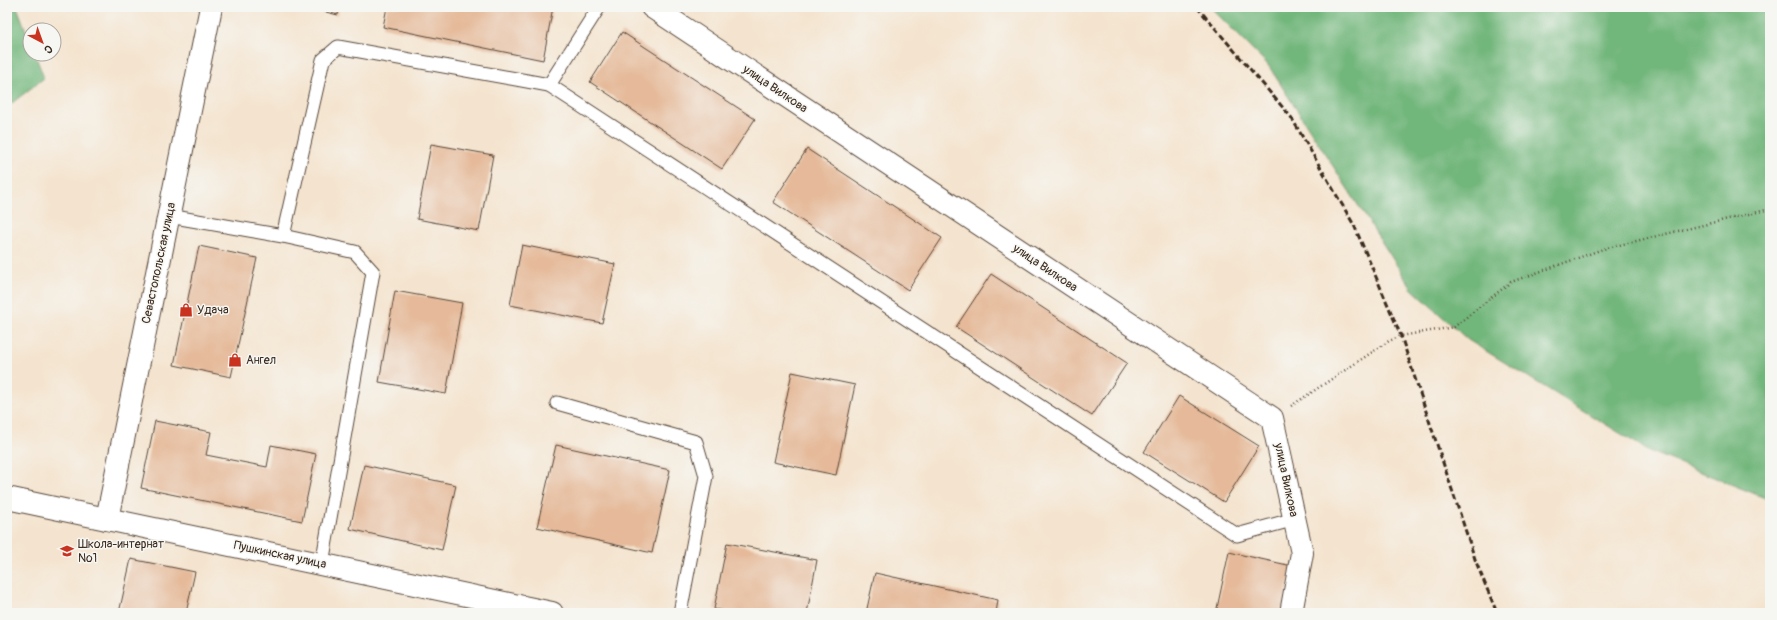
<svg xmlns="http://www.w3.org/2000/svg" width="1777" height="620" viewBox="0 0 1777 620" font-family="Pangolin,sans-serif">
<rect width="100%" height="100%" fill="#f6f6f2"/>
<filter id="ink" filterUnits="userSpaceOnUse"><feTurbulence type="fractalNoise" baseFrequency=".025" numOctaves="2"/><feDisplacementMap in="SourceGraphic" scale="8" xChannelSelector="R" yChannelSelector="G"/><feConvolveMatrix kernelMatrix="1 2 1 2 8 2 1 2 1" color-interpolation-filters="sRGB"/></filter>
<filter id="wash" filterUnits="userSpaceOnUse"><feTurbulence type="fractalNoise" baseFrequency=".012" numOctaves="4" result="noise"/><feDisplacementMap in="SourceGraphic" scale="16" xChannelSelector="R" yChannelSelector="G"/><feGaussianBlur stdDeviation="0.9" result="paint"/><feColorMatrix in="noise" values="0 0 0 0 0 0 0 0 0 0 0 0 0 0 0 0 0 1.4 0 .05"/><feComposite in="paint" operator="in"/></filter>
<g filter="url(#wash)">
<rect width="100%" height="100%" fill="#f4e4cf"/>
<!-- forest -->
<g fill="#71b67a" stroke="#56704c">
<polygon points="7,7 17,7 30,41 30,54 35,54 44,78 7,107"/>
<polygon points="1210,7 1770,7 1770,500 1649,451 1468,340 1412,289 1268,65"/>
</g>
<g id="blocks">
<!-- building -->
<g fill="#e5b999">
<polygon points="305,7 339,7 338,15"/>
<polygon points="387,7 553,7 543,60 383,27"/>
<polygon points="622,32 755,119 722,169 590,82"/>
<polygon points="431,144 493,155 479,231 417,219"/>
<polygon points="807,149 942,238 908,290 773,202"/>
<polygon points="522,245 615,264 602,323 510,305"/>
<polygon points="199,246 257,258 231,377 174,365"/>
<polygon points="991,274 1127,363 1092,416 956,327"/>
<polygon points="395,291 462,303 446,394 379,382"/>
<polygon points="792,372 855,385 836,475 773,462"/>
<polygon points="1179,396 1259,446 1224,502 1144,452"/>
<polygon points="155,421 211,432 206,455 267,467 271,445 316,454 302,521 141,488"/>
<polygon points="556,445 670,470 652,553 537,527"/>
<polygon points="364,465 456,485 442,550 350,529"/>
<polygon points="727,543 817,560 807,613 738,613 714,609"/>
<polygon points="1229,552 1292,566 1282,613 1216,613"/>
<polygon points="131,559 195,572 186,613 119,613"/>
<polygon points="875,573 998,600 996,613 866,613"/>
</g>
</g>
</g>
<g filter="url(#ink)">
<use href="#blocks" fill-opacity="0" stroke="#574639" stroke-width="1"/>
<g fill="none" stroke-linecap="round" stroke-linejoin="round">
<!-- lane casing -->
<g stroke="#574639" stroke-width="15">
<g id="lane">
<polyline points="549,85 1237,535 1295,519"/>
<polyline points="169,216 283,236 355,252 373,272 322,564"/>
<polyline points="283,236 323,60 338,47 549,85 599,7"/>
<polyline points="557,403 696,442 706,476 680,613"/>
</g>
</g>
<!-- street casing -->
<g stroke="#574639" stroke-width="24">
<g id="street">
<polyline points="652,7 1272,418 1302,553 1291,613"/>
<polyline points="7,498 552,613"/>
<polyline points="107,519 211,7"/>
</g>
</g>
<!-- path -->
<polyline stroke="#574639" stroke-width="2.5" stroke-dasharray="1 3" stroke-linecap="butt" points="1291,406 1389,341 1401,336 1454,327 1511,282 1603,249 1770,209"/>
<!-- lane -->
<use href="#lane" stroke="#fff" stroke-width="13"/>
<!-- street -->
<use href="#street" stroke="#fff" stroke-width="22"/>
<!-- rail -->
<polyline stroke="#3b2a1e" stroke-width="3" stroke-dasharray="6 3" stroke-linecap="butt" points="1197,7 1291,117 1354,225 1401,336 1476,562 1497,613"/>
</g>
</g>
<!-- icons -->
<defs>
<g id="shop-bare" transform="scale(1.08)"><path d="M-5-2.5h2.3a2.7 3.5 0 0 1 5.4 0H5L5.5 6h-11ZM-1.5-2.5h3a1.5 2.3 0 0 0-3 0Z" fill="#c8321e" stroke="#f6f6f2" stroke-width="2.5" paint-order="stroke"/></g>
<g id="school-bare" transform="scale(1.08)"><path d="M0-5L7-2L0 1L-7-2ZM-4 1L0 2.5L4 1V4Q0 6-4 4Z" fill="#c8321e" stroke="#f6f6f2" stroke-width="2.5" paint-order="stroke"/></g>
</defs>
<g fill-rule="evenodd">
<use href="#shop-bare" x="186" y="310"/>
<use href="#shop-bare" x="235" y="360"/>
<use href="#school-bare" x="67" y="551"/>
</g>
<g text-anchor="middle" dominant-baseline="central" stroke-width="3" stroke-linejoin="round" paint-order="stroke">
<!-- street labels -->
<g font-size="12" fill="#3b2a1e" stroke="#f6f6f2">
<text transform="translate(775 89) rotate(34)">улица Вилкова</text>
<text transform="translate(159 263) rotate(-78)">Севастопольская улица</text>
<text transform="translate(1045 268) rotate(34)">улица Вилкова</text>
<text transform="translate(1286 480) rotate(78)">улица Вилкова</text>
<text transform="translate(280 555) rotate(12)">Пушкинская улица</text>
</g>
<!-- poi labels -->
<g font-size="12" fill="#3b2a1e" stroke="#f6f6f2" text-anchor="start">
<text x="197" y="310">Удача</text>
<text x="246" y="360">Ангел</text>
<text x="78" y="544">Школа-интернат<tspan x="78" dy="14">№1</tspan></text>
</g>
</g>
<!-- margin -->
<rect width="1777" height="620" fill="none" stroke="#f6f6f2" stroke-width="24"/>
<!-- north arrow -->
<g transform="translate(42 42) rotate(139)"><circle r="19" fill="#f6f6f2" stroke="#aba49d"/>
<path d="M0-3L7 15L0 10L-7 15Z" fill="#c8321e"/>
<text y="-6" font-size="11" font-weight="bold" text-anchor="middle" fill="#3b2a1e">С</text>
</g>
</svg>
